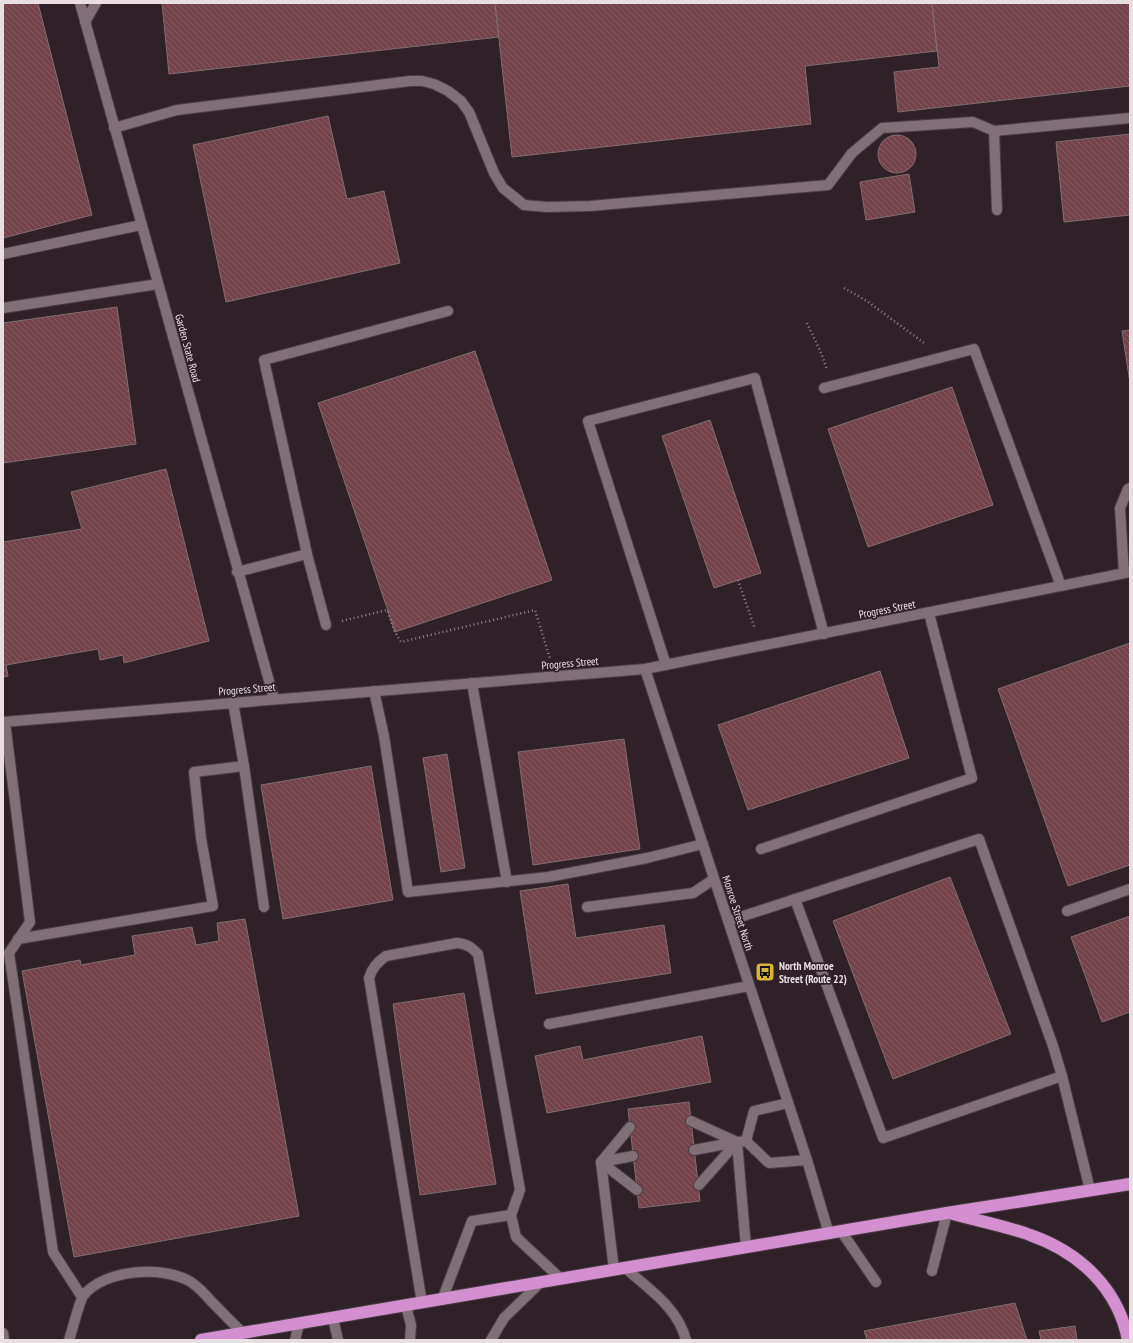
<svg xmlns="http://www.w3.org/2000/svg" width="1133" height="1343" viewBox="0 0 1133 1343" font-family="'PT Sans Narrow',sans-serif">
<defs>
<pattern id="building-back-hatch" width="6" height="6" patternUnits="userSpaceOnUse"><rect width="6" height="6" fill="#73424a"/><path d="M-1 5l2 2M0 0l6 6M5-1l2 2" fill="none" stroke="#875d64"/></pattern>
</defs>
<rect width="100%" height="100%" fill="#2f2127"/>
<!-- building -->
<g fill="url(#building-back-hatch)" stroke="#816e70">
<polygon points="3,3 38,3 92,215 3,238"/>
<polygon points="162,3 495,3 499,37 169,74"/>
<polygon points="495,3 932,3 937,51 805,66 811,124 512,157"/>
<polygon points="932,3 1130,3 1130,86 898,112 894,72 939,67"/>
<polygon points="328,116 347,199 384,191 400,263 226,302 193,145"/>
<polygon points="1130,134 1130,215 1064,222 1056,142"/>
<circle cx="897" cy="154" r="19"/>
<polygon points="909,174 915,212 866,220 860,182"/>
<polygon points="117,307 136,444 3,463 3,323"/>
<polygon points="1130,330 1130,383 1122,331"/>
<polygon points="475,351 552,580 395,632 318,403"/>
<polygon points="952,387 993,505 868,547 828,429"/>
<polygon points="710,420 761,573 714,588 662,436"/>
<polygon points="166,469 209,641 124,663 123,655 100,660 98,649 6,665 8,676 3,677 3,542 82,529 71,492"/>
<polygon points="1130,643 1130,865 1068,886 998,689"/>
<polygon points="880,671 909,758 748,810 718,725"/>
<polygon points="624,739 640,849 533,865 518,752"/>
<polygon points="447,754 465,868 441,872 423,758"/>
<polygon points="371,766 393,900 283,919 261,785"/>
<polygon points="950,877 1011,1034 893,1079 833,921"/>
<polygon points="568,884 576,938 664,925 671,973 536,994 520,891"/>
<polygon points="1130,916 1130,1012 1102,1022 1071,937"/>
<polygon points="245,919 299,1216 74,1257 22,971 80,960 81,965 135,955 132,936 192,927 196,945 219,941 217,923"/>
<polygon points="464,993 496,1184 420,1195 393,1004"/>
<polygon points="702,1036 711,1082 547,1113 535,1056 580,1046 583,1060"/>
<polygon points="689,1102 700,1201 639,1208 628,1109"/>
<polygon points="1015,1303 1027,1340 867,1340 864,1331"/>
<polygon points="1075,1326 1077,1340 1041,1340 1039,1331"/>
</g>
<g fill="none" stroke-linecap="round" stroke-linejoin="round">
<!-- lane casing -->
<g stroke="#493d43" stroke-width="12">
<g id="lane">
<polyline points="85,22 96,3"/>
<polyline points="114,128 177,110 410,81 422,81 434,84 448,91 461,101 469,112 494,173 503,188 524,205 547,207 590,206 828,185 852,153 882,128 973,122 994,131 1130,118"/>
<polyline points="994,131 997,210"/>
<polyline points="3,254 141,225"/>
<polyline points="3,308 158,284"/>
<polyline points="824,388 974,349 1061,586"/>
<polyline points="307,554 326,625"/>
<polyline points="237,572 307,554 264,360 448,311"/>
<polyline points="1124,573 1120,508 1128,489 1130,488"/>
<polyline points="666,665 588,421 755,378 824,634"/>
<polyline points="472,683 507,882"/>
<polyline points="374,691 384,736 408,892 548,877 647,858 703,844"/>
<polyline points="233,702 244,766 264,907"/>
<polyline points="5,722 30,922 9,953 53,1252 82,1297"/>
<polyline points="761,849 972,778 929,613"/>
<polyline points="795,899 883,1138 1062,1076"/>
<polyline points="587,907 693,893 714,879"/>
<polyline points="1067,911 1130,889"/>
<polyline points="728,921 979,839 1053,1046 1062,1076 1090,1190"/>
<polyline points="18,939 213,906 201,838 194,772 244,766"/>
<polyline points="549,1024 749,986"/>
<polyline points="691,1121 737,1142 694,1150"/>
<polyline points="746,1141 769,1163 807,1160"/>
<polyline points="737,1142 746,1247"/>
<polyline points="633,1156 601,1162 637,1190"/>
<polyline points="699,1185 737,1142 746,1141 754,1111 788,1103"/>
<polyline points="841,1231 876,1282"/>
<path d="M625 1268C649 1289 678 1308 686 1340"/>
<polyline points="614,1270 601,1162 630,1127"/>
<polyline points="932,1271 947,1213"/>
<polyline points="442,1300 472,1221 511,1215"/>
<path d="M422 1303 369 978C372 968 377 962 386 956L457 943C467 944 471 947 478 954L520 1190 511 1215 516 1237 561 1279"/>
<polyline points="406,1306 411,1325 410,1340"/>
<polyline points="333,1318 338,1340"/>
<polyline points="3,1333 4,1340"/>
<path d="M69 1340C72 1331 79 1303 83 1296 104 1269 163 1265 191 1282 198 1287 205 1294 211 1301 222 1312 232 1323 243 1333"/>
<polyline points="295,1340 299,1324"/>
<polyline points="491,1340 504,1318 540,1283"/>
</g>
</g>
<!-- street casing -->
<g stroke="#493d43" stroke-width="12">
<g id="street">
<polyline points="80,3 274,699"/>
<polyline points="645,669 807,1160 829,1234"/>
<polyline points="3,722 645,669 1130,572"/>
</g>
</g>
<!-- highway casing -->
<g stroke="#493d43" stroke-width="14">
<g id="highway">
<path d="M953 1214C979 1221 1006 1226 1030 1235 1079 1252 1118 1288 1128 1340"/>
<polyline points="201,1340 947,1213 1130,1184"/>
</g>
</g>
<!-- path -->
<g stroke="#93878c" stroke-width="2.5" stroke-dasharray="1 3" stroke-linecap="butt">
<polyline points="844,288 867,301 924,343"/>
<polyline points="807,323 822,355 827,370"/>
<polyline points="738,580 755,629"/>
<polyline points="342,621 387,610 395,632 401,642 535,610 550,659"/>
</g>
<!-- lane -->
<use href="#lane" stroke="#806f77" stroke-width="10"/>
<!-- street -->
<use href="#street" stroke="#806f77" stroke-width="10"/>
<!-- highway -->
<use href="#highway" stroke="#d38fcf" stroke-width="12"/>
</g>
<!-- icons -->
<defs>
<g id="bus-square" transform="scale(1)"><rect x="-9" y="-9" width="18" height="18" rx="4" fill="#d6b534" stroke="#2f2127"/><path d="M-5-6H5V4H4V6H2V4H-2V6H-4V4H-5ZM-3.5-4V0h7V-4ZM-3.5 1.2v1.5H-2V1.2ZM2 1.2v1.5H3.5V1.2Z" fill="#111"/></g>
</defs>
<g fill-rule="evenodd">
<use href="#bus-square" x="765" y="972"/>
</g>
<g text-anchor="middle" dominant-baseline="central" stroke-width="3.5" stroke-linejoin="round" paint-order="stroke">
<!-- street labels -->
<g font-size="11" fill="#e9dfe3" stroke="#2f2127">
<text transform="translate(188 348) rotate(75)">Garden State Road</text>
<text transform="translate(887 609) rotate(-11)">Progress Street</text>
<text transform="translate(570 663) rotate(-5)">Progress Street</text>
<text transform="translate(247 689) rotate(-5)">Progress Street</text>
<text transform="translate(738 913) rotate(72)">Monroe Street North</text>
</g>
<!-- poi labels -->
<g font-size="11" font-weight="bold" fill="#e9dfe3" stroke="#2f2127" text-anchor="start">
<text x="779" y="966">North Monroe<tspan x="779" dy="13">Street (Route 22)</tspan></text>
</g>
</g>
<!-- border -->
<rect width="1133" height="1343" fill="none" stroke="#e9dfe3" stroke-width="8"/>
</svg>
